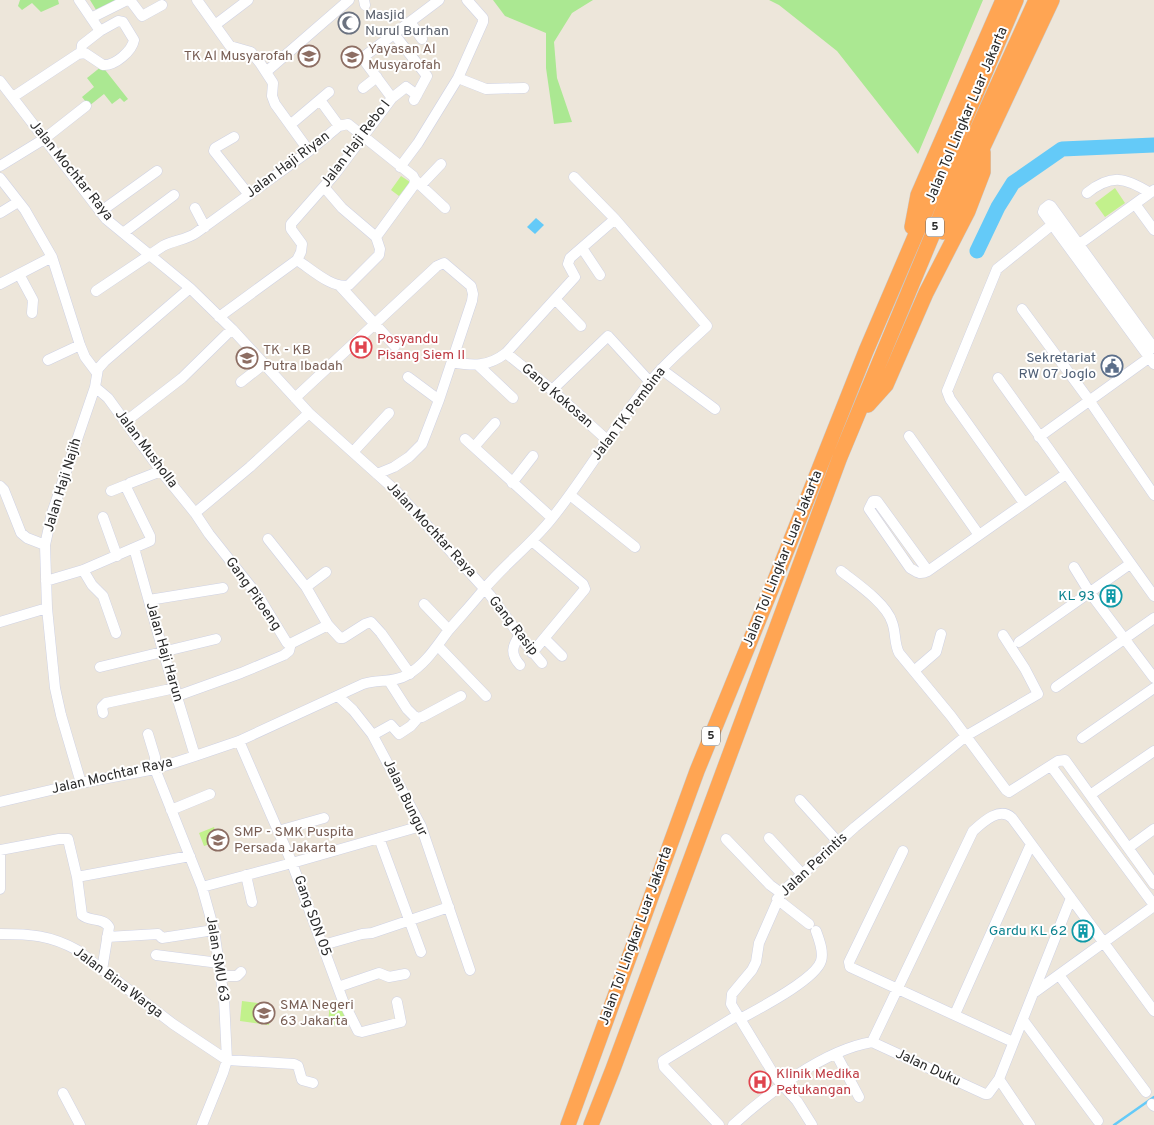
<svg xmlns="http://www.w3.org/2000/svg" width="1154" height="1125" font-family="Overpass,sans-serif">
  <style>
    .green { fill: #abe892 }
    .pitch { fill: #c2f18c }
    .water { fill: #64caf8 }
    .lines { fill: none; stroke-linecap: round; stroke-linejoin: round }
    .stream { stroke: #64caf8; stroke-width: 2.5 }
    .river { stroke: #64caf8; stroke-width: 15 }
    .minor-casing { stroke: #cfd2e4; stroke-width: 11 }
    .highway-casing { stroke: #c8c8c8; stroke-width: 16 }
    .minor { stroke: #fff; stroke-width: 10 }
    .highway { stroke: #ffa553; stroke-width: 15 }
    .labels { text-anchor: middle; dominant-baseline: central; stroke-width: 4; stroke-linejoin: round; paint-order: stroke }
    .shield { fill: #fff; stroke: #6a6a6a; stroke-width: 1 }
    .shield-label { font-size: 12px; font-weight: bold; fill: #2a2a2a }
    .worship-label { font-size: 14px; fill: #5b616d; stroke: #fff; text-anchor: start }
    .education-label { font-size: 14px; fill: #785e54; stroke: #fff; text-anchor: start }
    .street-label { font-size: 14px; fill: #2a2a2a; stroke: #fff }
    .health-label { font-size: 14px; fill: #be3a42; stroke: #fff; text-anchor: start }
    .service-label { font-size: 14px; fill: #4e5e75; stroke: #fff; text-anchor: end }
    .culture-label { font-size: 14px; fill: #0d838f; stroke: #fff; text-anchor: end }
  </style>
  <rect width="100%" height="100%" fill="#ede6da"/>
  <!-- green -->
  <path class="green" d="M 20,0 L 58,0 L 59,4 L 41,12 L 32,3 L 22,10 L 18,6 Z
    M 90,0 L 126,0 L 98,13 Z
    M 493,0 L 593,0 L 572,13 L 554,42 L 557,78 L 572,122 L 554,124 L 546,68 L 546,33 L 505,16 Z
    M 769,0 L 983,0 L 918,154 L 837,51 L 779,5 Z
    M 102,66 L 128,99 L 124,102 L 120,98 L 112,104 L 104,94 L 89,106 L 82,97 L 94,87 L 87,78 Z"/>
  <!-- pitch -->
  <path class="pitch" d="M 401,176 L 410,182 L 399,196 L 391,190 Z
    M 1115,188 L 1125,203 L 1105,217 L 1095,203 Z
    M 214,827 L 219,841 L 204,846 L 199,833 Z
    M 242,1001 L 272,1005 L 269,1025 L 240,1021 Z
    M 330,1002 L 350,1004 L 348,1026 L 328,1024 Z"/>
  <!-- water -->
  <path class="water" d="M 536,218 L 544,225 L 535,234 L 527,227 Z"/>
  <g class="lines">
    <!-- stream -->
    <path class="stream" d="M 1114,1125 L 1154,1097"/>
    <!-- river -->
    <path class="river" d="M 977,251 L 998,207 L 1013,183 L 1062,149 L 1154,145"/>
    <!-- minor casing -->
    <g class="minor-casing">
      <path id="minor" d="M 79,0 L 100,31
        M 130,0 L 142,16 L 162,5
        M 197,0 L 230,46 L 251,52 L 260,63 L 273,83 L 272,96 L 275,104 L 309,151
        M 364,0 L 365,5
        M 91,18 L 127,0
        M 410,22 L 422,39
        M 215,25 L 248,0
        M 394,34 L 427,76 L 414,100
        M 266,72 L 349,0
        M 458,78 L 486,89 L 524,88
        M 0,81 L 106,219 L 190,288 L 232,329 L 309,413 L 396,491 L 490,595 L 526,644 L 542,663
        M 363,88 L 377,77
        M 13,97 L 78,54 L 85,53 L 103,65 C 115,66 132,51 134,40 L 123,22 L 118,21 L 100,31 L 82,45 L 81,53
        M 392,98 L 366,63 L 365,60 L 366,55 L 439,0
        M 320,100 L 339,126
        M 290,125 L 329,92
        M 234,137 L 215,148 L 214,151 L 249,195
        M 0,166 L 44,139 L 86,106
        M 400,167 L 418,143 L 458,78 L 483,22 L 483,18 L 467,0
        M 0,178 L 25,210 L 52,257 L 80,345 L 85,357 L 97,373
        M 415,180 L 445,208
        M 421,185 L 441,164
        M 324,187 L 342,208 L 376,237
        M 1087,193 C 1111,174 1125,177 1150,193
        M 1135,204 L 1154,230
        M 195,208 L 205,227
        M 100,212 L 157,171
        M 0,213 L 18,202
        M 123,233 L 174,195
        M 582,248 L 600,275
        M 1074,248 L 1154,190
        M 19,274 L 33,300 L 32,313
        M 0,284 L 52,257
        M 340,286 L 395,346
        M 96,291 L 163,246 C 174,240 186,240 196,233 L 309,151 L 339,126 L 348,124 L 413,176 L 415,180 L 414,185 L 376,237 L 380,249 L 379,255 L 349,285 C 333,290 310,268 297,260
        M 555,299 L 581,326
        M 1022,309 L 1089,400 L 1154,495
        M 219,317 L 297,260 L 301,252 L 302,244 L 291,229 L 291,224 L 335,174 L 392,98 L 406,87 L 417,95
        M 1154,348 L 1051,206 L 1049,205 L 1044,209 L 1043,212 L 1154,364
        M 506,353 L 552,390 L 607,440
        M 48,360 L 80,345
        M 452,362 C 473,366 488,367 506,353 L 575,277 L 568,264 L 570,258 L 615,219
        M 479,366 L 513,398
        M 661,369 L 715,409
        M 408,377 L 439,400
        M 998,378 L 1154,596
        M 241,382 L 264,364
        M 95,387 L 108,398 L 161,471 L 195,513 L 209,534 L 259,597 L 287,643 L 290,644 L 328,625 L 340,638 L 343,638 L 365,624 L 371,622 L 381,633 L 410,674
        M 552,390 L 608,336 L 650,382
        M 295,398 L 437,266 L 444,263 L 471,286 L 473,294 L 472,301 L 439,400 L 422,444 L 409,457 L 394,467 L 377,474
        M 125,422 L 182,378 L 232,329
        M 909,436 L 979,535
        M 1039,437 L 1150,357
        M 465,439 L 552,518
        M 474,447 L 495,423
        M 353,452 L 389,413
        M 512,483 L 533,456
        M 0,486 L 4,490 L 21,533 L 27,538 L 45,545
        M 111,491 L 126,485
        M 570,495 L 635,547
        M 1024,503 L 950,399 L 947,391 L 997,269 L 1053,224
        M 195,513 L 250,467 L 309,413
        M 103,517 L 117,556
        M 268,539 L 306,587 L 328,625
        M 532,541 L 583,584 L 585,589 L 532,653
        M 134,548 L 163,651 L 195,756
        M 1074,567 L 1090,593 L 1154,678
        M 83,570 L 92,585 L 103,596 L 116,633
        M 841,571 C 856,583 886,603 892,622 C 896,632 894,643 899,653 L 951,716 L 1006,790 L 1009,792 L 1058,761 L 1065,760 L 1154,884
        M 928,571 L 877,501 L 873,501 L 869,509 L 910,568 C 918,573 920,575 928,571 L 1066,474
        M 46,581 L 83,570 L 150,541 L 150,536 L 126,487 L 130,483 L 161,471
        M 306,587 L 326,572
        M 149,600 L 223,588
        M 424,604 L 449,630
        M 0,622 L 47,608
        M 545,639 L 562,656
        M 1019,642 L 1130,564
        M 438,646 L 486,696
        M 520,665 C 510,654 512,646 520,635
        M 100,667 L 216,639
        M 914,671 L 936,652 L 941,634
        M 389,681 L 407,709 L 416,718 L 422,717 L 461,696
        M 1056,687 L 1154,618
        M 177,696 L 241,673 L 284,655 L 289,651 L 291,643
        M 338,696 L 353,710 L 372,734 L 421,826 L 470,970
        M 103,713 L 102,707 L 106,703 L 175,688
        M 148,734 L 155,757 L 155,769 L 202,887 L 214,930 L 224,999 L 227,1060 L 223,1073 L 202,1125
        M 373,735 L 391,725 L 399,734 L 411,726 L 418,718
        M 1082,738 L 1154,688
        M 239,741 L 292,863 L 343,1001 L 358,1031 L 362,1032 L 401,1022 L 397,1002
        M 1051,766 L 1154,905
        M 81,783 L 61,715 L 55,688 L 47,608 L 45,545 L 52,513 L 95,387 L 98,369 L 105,361 L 190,288
        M 1090,795 L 1154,751
        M 800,800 L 838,842
        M 0,802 L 81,783 L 155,769 L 195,756 L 239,741 L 363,684 C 378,679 394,683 407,675 C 425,665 436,647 448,631 C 460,617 473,603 485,588 C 506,563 533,543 553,517 C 588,473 615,425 650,382 C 667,361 688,344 707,326 L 615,219 L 574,177
        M 171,810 L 210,794
        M 278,831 L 324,818
        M 379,838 L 421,952
        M 769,838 L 802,874
        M 726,839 L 770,885 L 781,893
        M 1128,848 L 1154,829
        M 0,850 L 59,839 L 68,839 L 77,877 L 82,915 C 90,922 103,917 109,927 L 102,970
        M 903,851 L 849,962 L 850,967 L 1013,1042
        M 0,855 L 0,889
        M 246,875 L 252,902
        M 77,877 L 190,856
        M 202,887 L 292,863 L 421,826
        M 777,899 L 809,924
        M 0,934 C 30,934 50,935 77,950 L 173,1024 L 227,1060 L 294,1064 L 298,1066 L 302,1080 L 313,1083
        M 107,937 L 158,934 L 162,938 L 214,930
        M 323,945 L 362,934 L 372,933 L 449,907
        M 156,955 L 219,963
        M 1059,975 L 1146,1092
        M 221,976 L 237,976 L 241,972
        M 338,987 L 379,973 L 389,977 L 405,974
        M 1035,992 L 1154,906
        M 955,1014 L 1031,844
        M 740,1019 C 758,1009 815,980 821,961 C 824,952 819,939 816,931
        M 1023,1020 L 1098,1121
        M 872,1042 L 973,831 C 983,822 1000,806 1012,818 L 1154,1011
        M 872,1042 L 985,1094 L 988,1094 L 999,1079 L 1071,898
        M 836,1054 L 859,1097
        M 999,1079 L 1030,1125
        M 63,1093 L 80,1125
        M 1152,1104 L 1154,1106
        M 719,1125 L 664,1067 L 663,1061 L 738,1015
        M 733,1125 C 768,1093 824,1050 872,1042
        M 812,1125 L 797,1101 L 776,1078 L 731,1004 L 732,994 L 752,970 L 756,962 L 759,943 L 781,893 L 855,827 L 966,736 L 1038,694 L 1025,669 L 1003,635"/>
    </g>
    <!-- highway casing -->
    <g class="highway-casing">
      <path id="highway" d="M 912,227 L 918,195 L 1003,0
        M 943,232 L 1052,0
        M 868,405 L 886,385 L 926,293 L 968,211 L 983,172 L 983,152
        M 568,1125 L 697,771 L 773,585 L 866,351 L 1016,0
        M 591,1125 L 613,1069 L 840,457 L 964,159 L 1036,0"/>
    </g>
    <!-- minor -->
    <use href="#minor" class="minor"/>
    <!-- highway -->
    <use href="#highway" class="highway"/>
  </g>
  <!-- icons -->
  <defs>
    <g id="mosque-ring" transform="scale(1.125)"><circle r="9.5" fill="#fff" stroke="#6b7280" stroke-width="1.5"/><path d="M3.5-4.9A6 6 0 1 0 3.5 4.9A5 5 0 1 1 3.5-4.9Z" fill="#6b7280"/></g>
    <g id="school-ring" transform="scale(1.125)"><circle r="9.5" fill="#fff" stroke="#8d6e63" stroke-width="1.5"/><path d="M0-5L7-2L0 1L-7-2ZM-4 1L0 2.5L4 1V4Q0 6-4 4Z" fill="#8d6e63"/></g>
    <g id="hospital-ring" transform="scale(1.125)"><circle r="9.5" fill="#fff" stroke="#e0444e" stroke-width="1.5"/><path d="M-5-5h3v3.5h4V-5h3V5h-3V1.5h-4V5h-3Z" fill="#e0444e"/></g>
    <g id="civic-ring" transform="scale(1.125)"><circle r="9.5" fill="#fff" stroke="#5c6f8a" stroke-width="1.5"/><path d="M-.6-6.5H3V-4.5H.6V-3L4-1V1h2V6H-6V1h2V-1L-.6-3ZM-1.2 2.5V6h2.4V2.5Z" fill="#5c6f8a"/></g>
    <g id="building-ring" transform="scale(1.125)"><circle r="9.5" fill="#fff" stroke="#0f9aa8" stroke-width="1.5"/><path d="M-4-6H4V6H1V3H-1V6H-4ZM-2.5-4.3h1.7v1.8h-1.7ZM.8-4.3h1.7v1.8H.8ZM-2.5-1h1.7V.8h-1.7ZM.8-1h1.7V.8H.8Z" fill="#0f9aa8"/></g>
  </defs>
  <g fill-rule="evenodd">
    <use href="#mosque-ring" x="349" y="23"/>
    <use href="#school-ring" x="309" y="56"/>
    <use href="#school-ring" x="352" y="57"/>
    <use href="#hospital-ring" x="361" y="347"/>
    <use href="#school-ring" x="247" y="358"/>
    <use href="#civic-ring" x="1112" y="366"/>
    <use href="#building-ring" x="1111" y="596"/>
    <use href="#school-ring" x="218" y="840"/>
    <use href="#building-ring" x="1083" y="931"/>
    <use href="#school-ring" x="264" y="1013"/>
    <use href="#hospital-ring" x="760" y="1082"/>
  </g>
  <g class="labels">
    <!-- shield labels -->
    <g class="shield">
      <rect x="926" y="217.5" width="18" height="19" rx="4"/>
      <rect x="702" y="726.5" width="18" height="19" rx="4"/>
    </g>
    <g class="shield-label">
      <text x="935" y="227">5</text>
      <text x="711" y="736">5</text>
    </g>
    <!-- worship labels -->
    <g class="worship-label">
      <text x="365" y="15">Masjid<tspan x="365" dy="16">Nurul Burhan</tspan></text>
    </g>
    <!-- education labels -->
    <g class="education-label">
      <text x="368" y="49">Yayasan Al<tspan x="368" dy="16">Musyarofah</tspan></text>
      <text x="293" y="56" text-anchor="end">TK Al Musyarofah</text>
      <text x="263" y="350">TK - KB<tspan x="263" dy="16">Putra Ibadah</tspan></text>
      <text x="234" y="832">SMP - SMK Puspita<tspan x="234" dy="16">Persada Jakarta</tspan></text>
      <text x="280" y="1005">SMA Negeri<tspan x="280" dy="16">63 Jakarta</tspan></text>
    </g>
    <!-- street labels -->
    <g class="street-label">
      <text transform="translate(967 115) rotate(-67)">Jalan Tol Lingkar Luar Jakarta</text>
      <text transform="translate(356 144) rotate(-53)">Jalan Haji Rebo I</text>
      <text transform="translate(288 165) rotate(-37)">Jalan Haji Riyan</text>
      <text transform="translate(71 171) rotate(51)">Jalan Mochtar Raya</text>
      <text transform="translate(557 396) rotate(41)">Gang Kokosan</text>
      <text transform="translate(629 414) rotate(-53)">Jalan TK Pembina</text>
      <text transform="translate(146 449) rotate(53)">Jalan Musholla</text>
      <text transform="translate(63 485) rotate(-73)">Jalan Haji Najih</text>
      <text transform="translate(431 530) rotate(47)">Jalan Mochtar Raya</text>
      <text transform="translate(783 559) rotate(-68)">Jalan Tol Lingkar Luar Jakarta</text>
      <text transform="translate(253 594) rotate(55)">Gang Pitoeng</text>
      <text transform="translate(513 626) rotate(52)">Gang Rasip</text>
      <text transform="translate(164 652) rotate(74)">Jalan Haji Harun</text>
      <text transform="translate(112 776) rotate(-13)">Jalan Mochtar Raya</text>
      <text transform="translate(405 798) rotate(64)">Jalan Bungur</text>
      <text transform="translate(814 865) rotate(-43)">Jalan Perintis</text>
      <text transform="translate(312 916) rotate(70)">Gang SDN 05</text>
      <text transform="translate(636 936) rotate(-70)">Jalan Tol Lingkar Luar Jakarta</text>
      <text transform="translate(217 959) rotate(81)">Jalan SMU 63</text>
      <text transform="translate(118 983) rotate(37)">Jalan Bina Warga</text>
      <text transform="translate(928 1068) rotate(25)">Jalan Duku</text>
    </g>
    <!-- health labels -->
    <g class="health-label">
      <text x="377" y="339">Posyandu<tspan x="377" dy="16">Pisang Siem II</tspan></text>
      <text x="776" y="1074">Klinik Medika<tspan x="776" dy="16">Petukangan</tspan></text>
    </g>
    <!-- service labels -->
    <g class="service-label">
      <text x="1096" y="358">Sekretariat<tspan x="1096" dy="16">RW 07 Joglo</tspan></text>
    </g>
    <!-- culture labels -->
    <g class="culture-label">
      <text x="1095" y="596">KL 93</text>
      <text x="1067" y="931">Gardu KL 62</text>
    </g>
  </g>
</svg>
